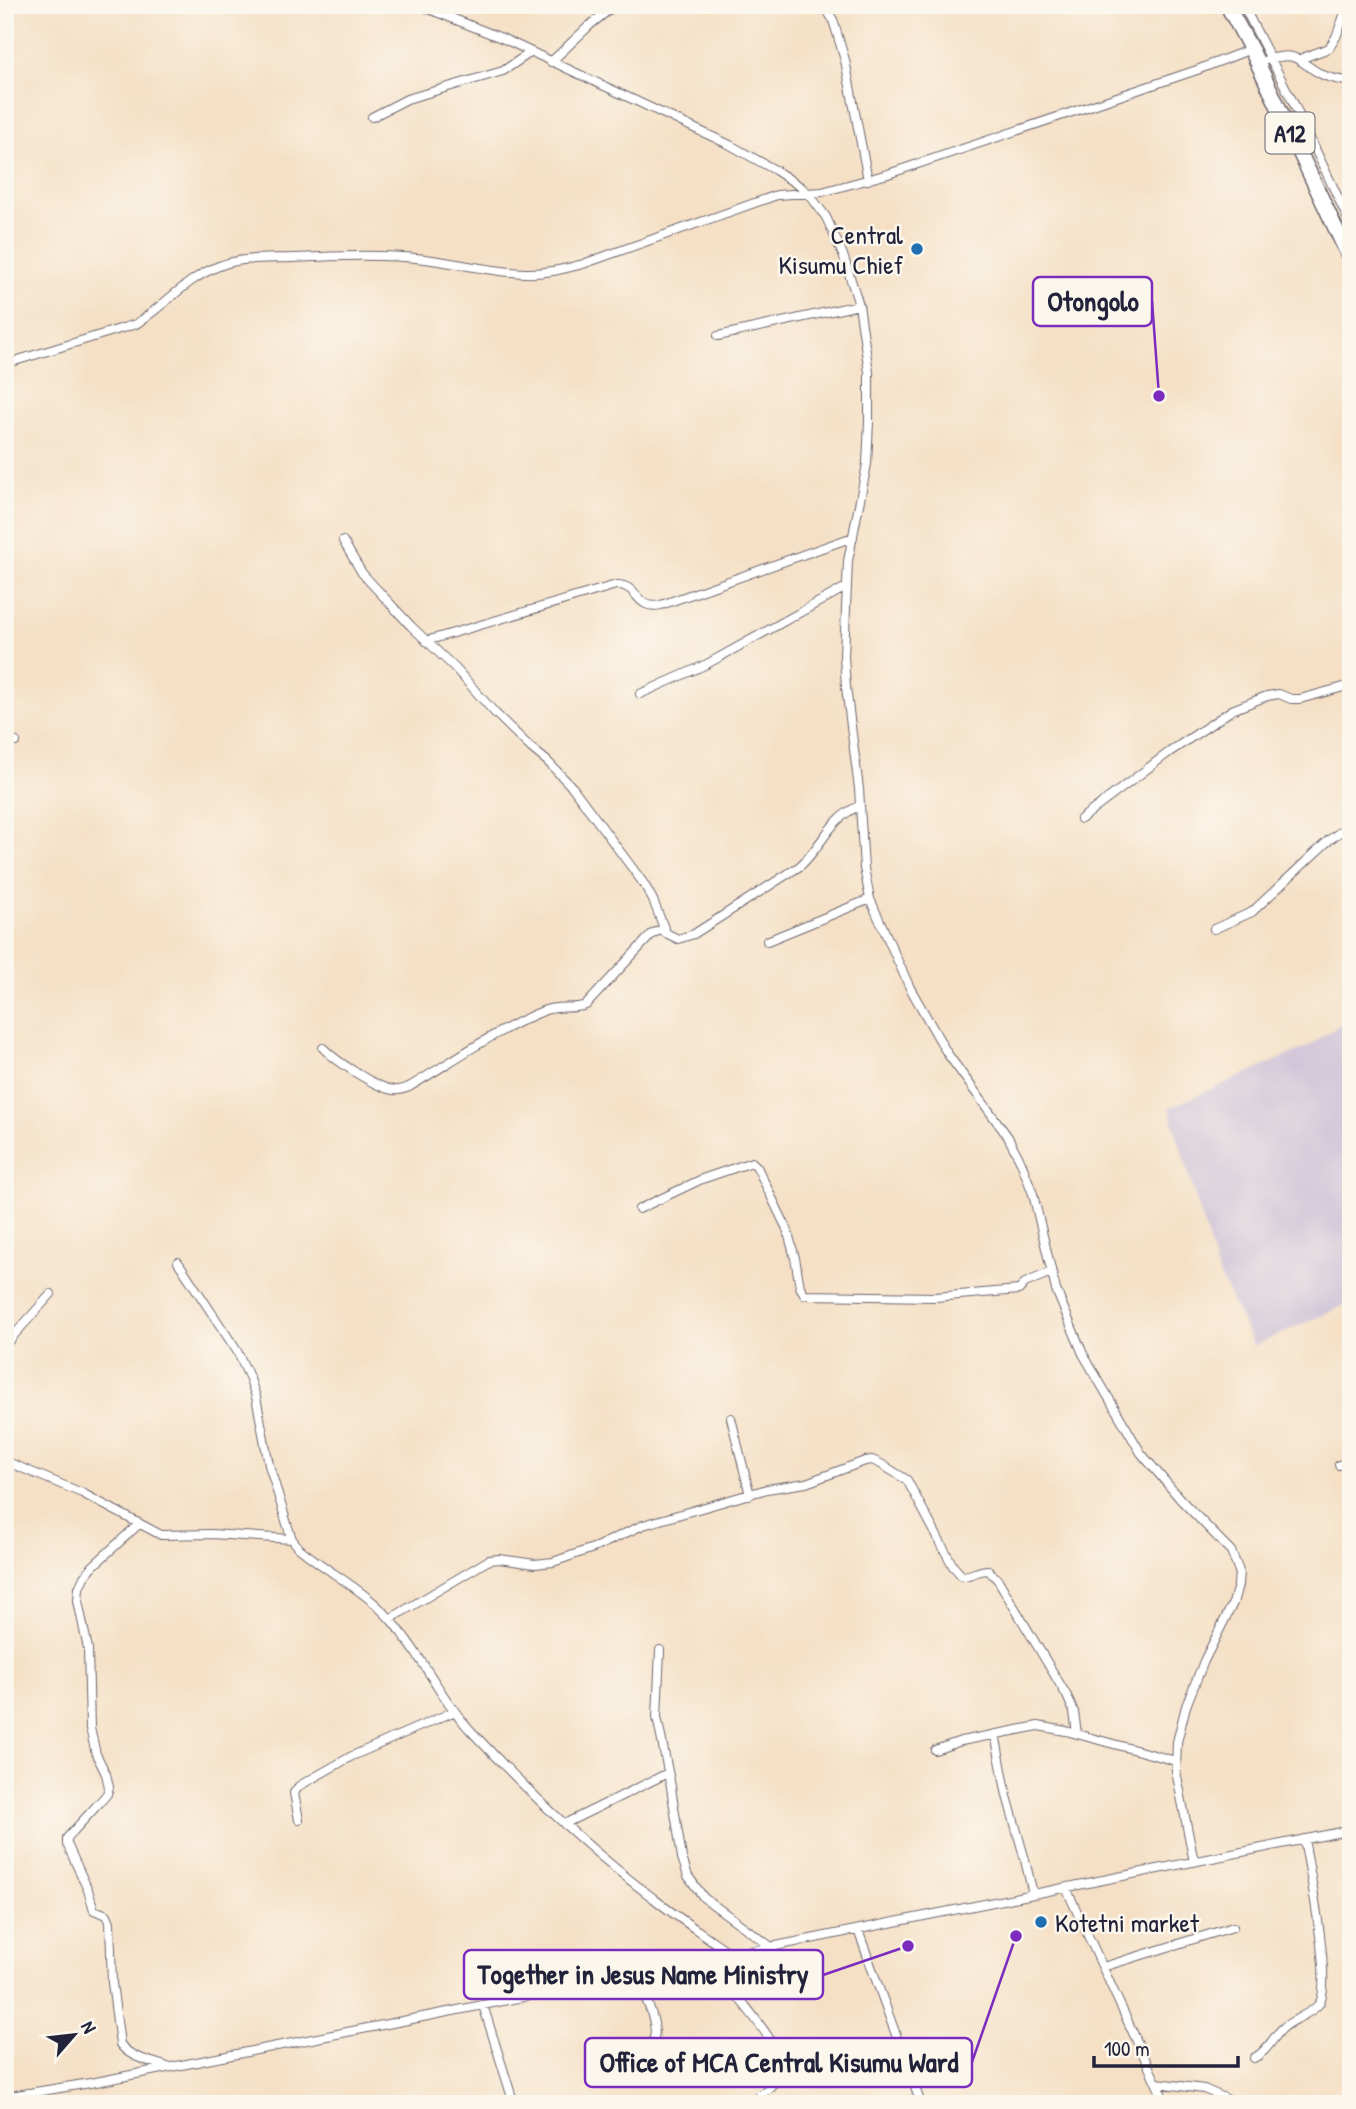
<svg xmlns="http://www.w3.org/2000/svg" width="1356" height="2109" font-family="'Patrick Hand',sans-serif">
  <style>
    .industrial { fill: #cbbfd5 }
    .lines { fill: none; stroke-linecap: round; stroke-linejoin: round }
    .street-casing { stroke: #6c646c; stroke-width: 10 }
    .highway-casing { stroke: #6c646c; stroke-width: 17 }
    .street { stroke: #fff; stroke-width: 8 }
    .highway { stroke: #fff; stroke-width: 14 }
    .poi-dot { fill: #1f6fb2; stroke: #fbf7ec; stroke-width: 2.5 }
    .labels { text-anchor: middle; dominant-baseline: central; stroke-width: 5; stroke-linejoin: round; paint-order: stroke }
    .shield { fill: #fbf7ec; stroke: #636270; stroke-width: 2 }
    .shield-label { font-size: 24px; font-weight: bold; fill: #22223b }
    .poi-label { font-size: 26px; fill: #22223b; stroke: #fbf7ec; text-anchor: end }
    .leader { fill: none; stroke: #7b2cbf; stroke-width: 2.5 }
    .callout-dot { fill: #7b2cbf; stroke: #fbf7ec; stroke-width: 2.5 }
    .callout { fill: #fbf7ec; stroke: #7b2cbf; stroke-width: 2.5 }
    .callout-label { font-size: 28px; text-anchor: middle; font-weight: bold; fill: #22223b }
  </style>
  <rect width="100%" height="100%" fill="#fbf7ec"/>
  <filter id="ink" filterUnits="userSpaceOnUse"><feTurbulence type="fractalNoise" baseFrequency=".0143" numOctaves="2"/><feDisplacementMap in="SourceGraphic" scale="14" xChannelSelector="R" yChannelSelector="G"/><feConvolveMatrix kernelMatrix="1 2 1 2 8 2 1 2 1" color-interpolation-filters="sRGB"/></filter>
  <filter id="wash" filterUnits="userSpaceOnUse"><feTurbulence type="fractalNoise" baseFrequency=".00686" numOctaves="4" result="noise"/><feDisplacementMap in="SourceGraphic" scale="28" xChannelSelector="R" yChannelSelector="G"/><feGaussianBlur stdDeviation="1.57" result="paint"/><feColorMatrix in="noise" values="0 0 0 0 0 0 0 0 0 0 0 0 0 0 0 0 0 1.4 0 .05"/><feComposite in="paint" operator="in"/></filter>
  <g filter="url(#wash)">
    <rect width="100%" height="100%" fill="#f5e0c6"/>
    <!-- industrial -->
    <path class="industrial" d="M 1351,1017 L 1351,1302 L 1254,1346 L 1217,1270 L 1169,1108 L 1309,1046 Z"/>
  </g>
  <g filter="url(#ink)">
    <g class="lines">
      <!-- street casing -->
      <g class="street-casing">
        <path id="street" d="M 419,5 L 504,39 L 730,145 L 775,170 L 801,187 L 809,194 L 826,217 L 843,255 L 859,305 L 869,372 L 869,421 L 867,464 L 848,561 L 844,656 L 846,687 L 859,789 L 864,868 L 870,899 L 910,988 L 947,1053 L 1008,1137 L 1021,1162 L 1033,1194 L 1056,1290 L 1083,1354 L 1141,1453 L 1181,1500 L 1231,1551 L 1239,1571 L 1238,1585 L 1233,1603 L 1204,1661 L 1186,1706 L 1177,1742 L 1176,1771 L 1194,1862
          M 824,5 L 833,20 L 845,60 L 868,180
          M 1243,5 L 1292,100 L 1351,225
          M 1300,59 L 1329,48 L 1336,37 L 1348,5
          M 1266,60 C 1301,50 1296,62 1323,75 C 1331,79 1342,80 1351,82
          M 551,62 L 590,25 L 615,5
          M 372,117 L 407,99 L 503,71 L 531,52
          M 718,336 L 859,305
          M 5,364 L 136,324 C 164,306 187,278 219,266 C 242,257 267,259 292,258 C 336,256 381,254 425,259 C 458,263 491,272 525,273 C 545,274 564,269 583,264 L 777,195 L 822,192 L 888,174 L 1197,70 L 1251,49
          M 343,541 L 362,573 L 371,583 L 411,626 L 455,668 L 495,713 L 531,748 L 547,761 L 573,788 L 644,884 L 653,900 L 666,933
          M 426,641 L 616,585 C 639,584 635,611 661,605 L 853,537
          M 640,694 L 707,664 L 846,587
          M 5,741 L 16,742
          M 1081,819 L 1168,753 L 1232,710 L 1267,696 L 1279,694 L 1291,699 L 1300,699 L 1351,685
          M 1214,929 L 1252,912 L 1329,840 L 1351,824
          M 767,941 L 870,899
          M 323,1048 C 336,1061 375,1087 393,1090 C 399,1091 404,1089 409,1087 C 453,1061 496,1030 543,1011 C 557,1005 572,1010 586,1005 L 652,934 L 660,930 L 678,939 L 694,934 L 800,866 C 823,845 829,819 859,806
          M 639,1209 L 702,1179 L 752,1162 L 757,1167 L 787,1229 L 795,1258 L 800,1287 L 805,1295 L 935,1297 L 1019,1290 L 1025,1283 L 1051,1272
          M 178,1262 L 237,1351 L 250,1379 L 256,1397 L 269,1465 L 287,1524 L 292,1539 L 299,1548 C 329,1573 365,1590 391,1620 C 422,1655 440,1698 472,1732 C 528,1792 587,1848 653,1898 C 678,1918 705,1935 731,1954
          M 5,1345 L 51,1294
          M 731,1418 L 750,1495
          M 5,1461 L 82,1493 L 161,1535 L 211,1534 L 292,1539
          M 1339,1465 L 1351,1461
          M 139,1524 L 93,1566 L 84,1577 L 79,1588 L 78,1601 L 88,1649 L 90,1728 L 96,1754 L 106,1774 L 109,1787 L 107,1794 L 100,1802 L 67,1838 L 67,1844 L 88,1890 L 94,1910 L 107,1915 L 110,1922 L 112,1983 L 120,2044 C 130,2058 150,2061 165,2066
          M 390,1619 L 489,1560 L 499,1559 L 535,1564 L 553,1562 L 596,1547 L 643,1525 L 767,1489 L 806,1483 L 865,1461 L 872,1460 L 881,1464 L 907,1480 L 953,1566 L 962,1576 C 971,1576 978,1570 988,1570 L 998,1580 L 1067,1696 L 1074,1712 L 1077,1734
          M 660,1650 L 657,1717 L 670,1781 L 682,1858 L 688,1876 L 704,1898 L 770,1946
          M 995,1734 L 1007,1796 L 1025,1860 L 1033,1894
          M 935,1750 L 961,1741 L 1038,1726 L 1066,1731 L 1176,1761
          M 299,1820 L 294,1793 L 299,1786 L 352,1756 L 455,1711
          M 564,1824 L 668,1773
          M 1066,1888 L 1166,2104
          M 858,1930 L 921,2104
          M 706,1959 C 720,1976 787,2050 782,2069 C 778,2084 759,2095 748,2104
          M 1103,1967 L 1233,1927
          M 483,2005 L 514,2104
          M 1254,2058 C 1268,2051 1272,2038 1283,2028 C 1293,2019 1311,2014 1319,2004 C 1333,1985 1309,1867 1304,1839
          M 607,2070 C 621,2063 639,2056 650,2045 C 665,2030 641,1990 634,1973
          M 1157,2083 L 1204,2089 L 1231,2101 L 1263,2102 L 1272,2104
          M 5,2097 L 96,2082 L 483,2005 L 1351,1830"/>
      </g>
      <!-- highway casing -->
      <g class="highway-casing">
        <path id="highway" d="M 1227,5 L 1251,49 L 1351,261"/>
      </g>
      <!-- street -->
      <use href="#street" class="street"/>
      <!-- highway -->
      <use href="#highway" class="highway"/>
    </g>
  </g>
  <!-- markers -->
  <g class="poi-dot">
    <circle cx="917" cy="249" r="7"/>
    <circle cx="1041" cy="1922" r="7"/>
  </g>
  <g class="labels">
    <!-- shield labels -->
    <rect class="shield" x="1265.5" y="112.5" width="49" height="41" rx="5"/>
    <g class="shield-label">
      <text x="1290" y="133">A12</text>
    </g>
    <!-- poi labels -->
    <g class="poi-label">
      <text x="903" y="234">Central<tspan x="903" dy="30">Kisumu Chief</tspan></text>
      <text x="1055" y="1922" text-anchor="start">Kotetni market</text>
    </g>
  </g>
  <!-- callouts -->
  <path class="leader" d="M1159 396L1152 301M908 1946L823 1975M1016 1936L972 2062"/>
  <g class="callout-dot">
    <circle cx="1159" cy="396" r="7"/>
    <circle cx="908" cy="1946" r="7"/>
    <circle cx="1016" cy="1936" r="7"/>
  </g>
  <g class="callout">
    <rect x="1033" y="277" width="119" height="49" rx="7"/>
    <rect x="464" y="1950" width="359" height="49" rx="7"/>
    <rect x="585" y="2038" width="387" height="49" rx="7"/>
  </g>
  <g class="callout-label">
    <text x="1093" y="311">Otongolo</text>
    <text x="643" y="1984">Together in Jesus Name Ministry</text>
    <text x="779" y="2072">Office of MCA Central Kisumu Ward</text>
  </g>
  <!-- margin -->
  <rect width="1356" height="2109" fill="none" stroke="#fbf7ec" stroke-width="28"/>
  <!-- north arrow -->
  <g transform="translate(74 2035) rotate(62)" stroke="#fbf7ec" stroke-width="5" paint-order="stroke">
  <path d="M0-5L12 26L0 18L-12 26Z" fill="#22223b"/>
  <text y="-10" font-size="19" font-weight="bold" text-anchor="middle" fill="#22223b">N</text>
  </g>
  <!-- scale -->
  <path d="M1094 2056v10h144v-10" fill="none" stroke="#22223b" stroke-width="3.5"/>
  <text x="1104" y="2056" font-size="21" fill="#22223b" stroke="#fbf7ec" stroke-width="5" paint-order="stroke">100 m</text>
</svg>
